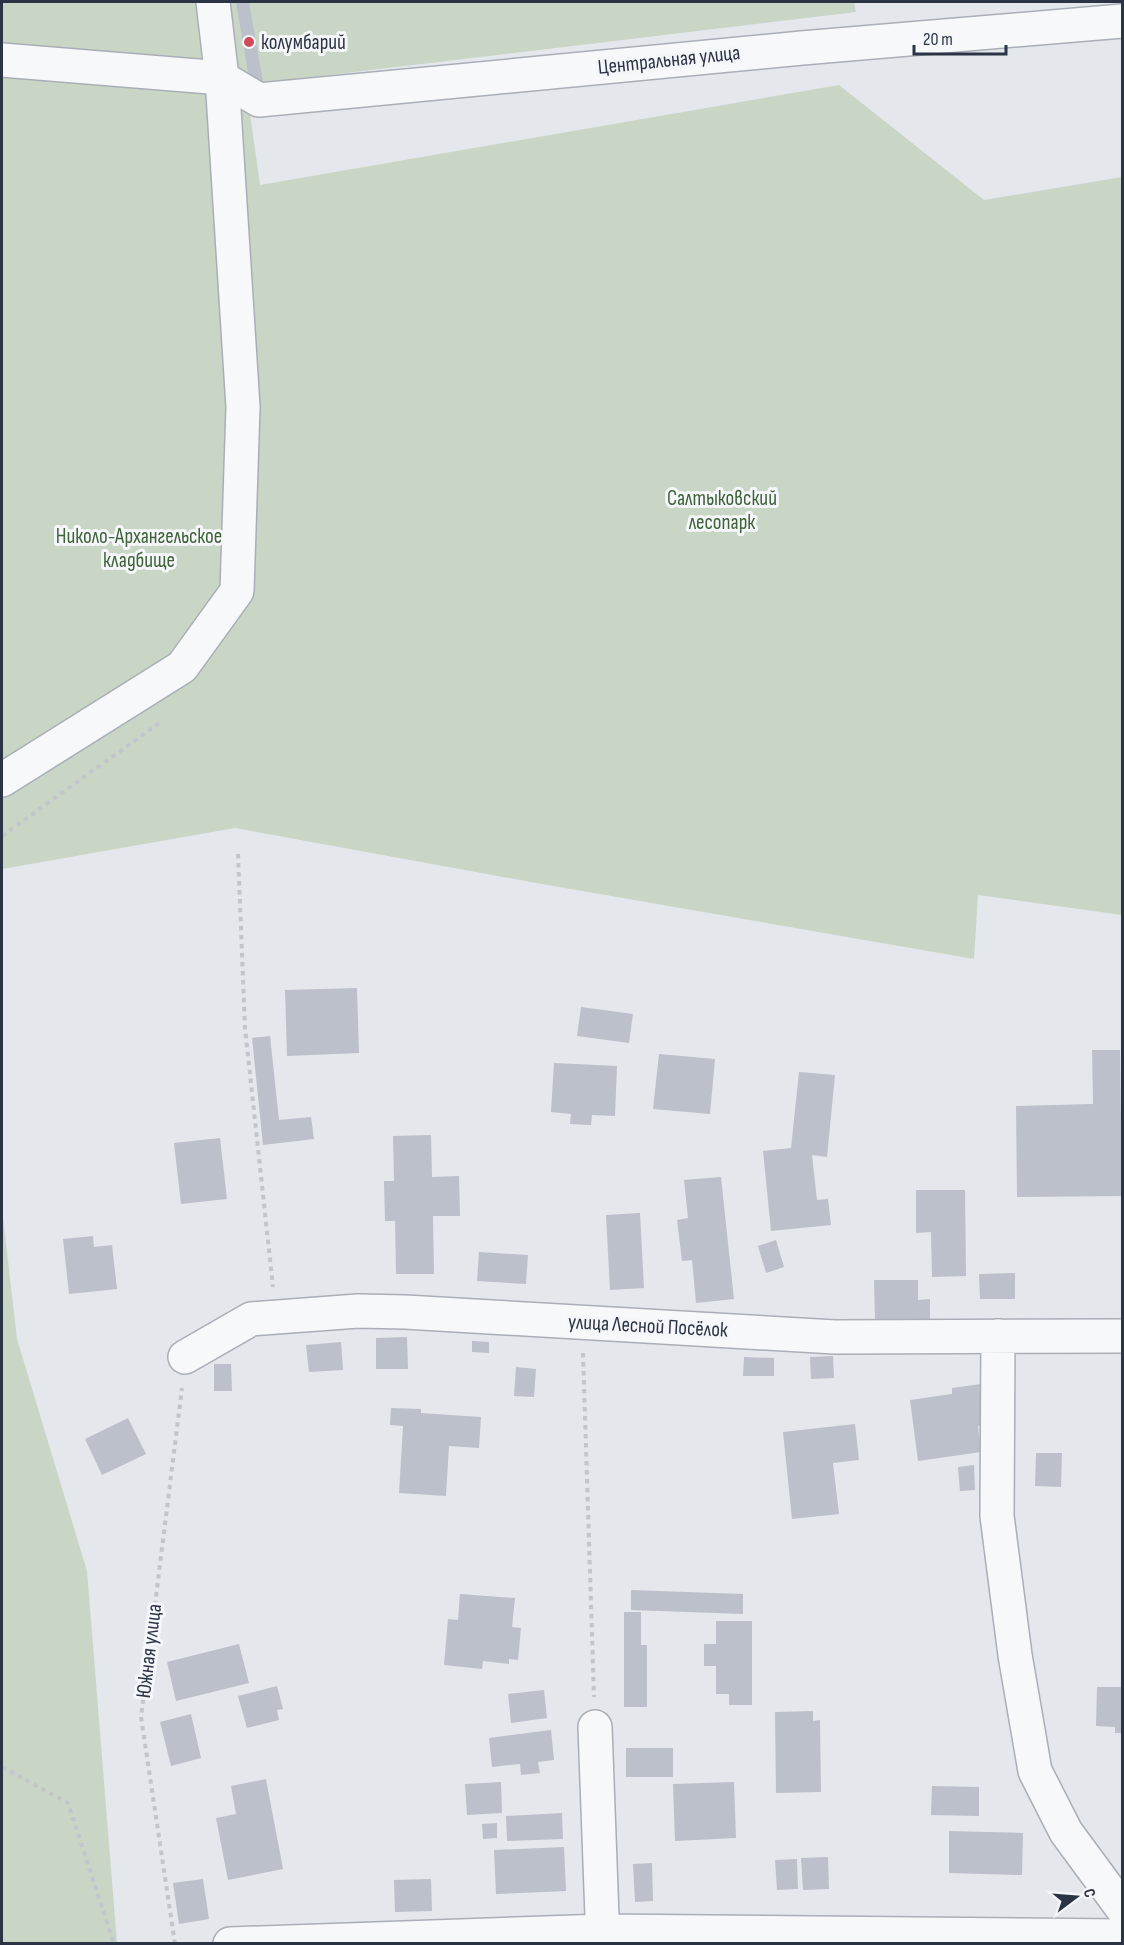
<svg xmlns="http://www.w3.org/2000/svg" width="1124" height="1945" font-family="'Sofia Sans Condensed',sans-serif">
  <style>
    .green { fill: #c9d6c5 }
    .building { fill: #bbc0ca }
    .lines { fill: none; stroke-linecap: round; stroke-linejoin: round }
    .minor-casing { stroke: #a9aeb7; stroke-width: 36 }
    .path { stroke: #c2c5cb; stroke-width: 4; stroke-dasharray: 4.5 4.5; stroke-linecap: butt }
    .minor { stroke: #f7f8fa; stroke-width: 33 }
    .poi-dot { fill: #d1495b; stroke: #f4f6f9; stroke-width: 2 }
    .labels { text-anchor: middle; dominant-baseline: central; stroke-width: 6; stroke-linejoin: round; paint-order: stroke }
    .poi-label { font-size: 21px; fill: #2b3445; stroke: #f4f6f9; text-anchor: start }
    .street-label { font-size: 21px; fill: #2b3445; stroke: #f4f6f9 }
    .park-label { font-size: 21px; fill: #3f6138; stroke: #f4f6f9 }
  </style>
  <rect width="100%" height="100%" fill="#e4e7ec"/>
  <!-- green -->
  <path class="green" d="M 2,2 L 854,2 L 856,12 L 246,85 L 260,185 L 839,85 L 984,200 L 1122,177 L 1122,915 L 978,895 L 974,959 L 542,884 L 235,828 L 2,869 Z
    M 2,1209 L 17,1339 L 87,1571 L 117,1943 L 2,1943 Z"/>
  <!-- building -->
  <path class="building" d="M 236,2 L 249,2 L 263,82 L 250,84 Z
    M 357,988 L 359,1053 L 287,1056 L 285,990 Z
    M 581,1007 L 633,1014 L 629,1043 L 577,1036 Z
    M 270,1036 L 279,1120 L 311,1117 L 314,1139 L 263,1145 L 252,1038 Z
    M 1092,1050 L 1120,1050 L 1122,1196 L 1017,1197 L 1016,1106 L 1093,1104 Z
    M 659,1054 L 715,1059 L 710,1114 L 653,1109 Z
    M 554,1063 L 617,1066 L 615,1116 L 592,1115 L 591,1125 L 570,1124 L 571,1114 L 551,1112 Z
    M 799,1072 L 835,1075 L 827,1157 L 812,1155 L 817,1200 L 828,1199 L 831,1225 L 771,1231 L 763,1151 L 791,1148 Z
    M 431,1135 L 432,1177 L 459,1176 L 460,1216 L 433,1216 L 434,1274 L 396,1274 L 395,1221 L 385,1221 L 384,1181 L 394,1181 L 393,1136 Z
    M 220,1138 L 227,1199 L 181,1204 L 174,1143 Z
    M 721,1177 L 734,1299 L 696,1303 L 692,1260 L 682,1261 L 677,1220 L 688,1218 L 684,1180 Z
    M 916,1190 L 965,1190 L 966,1276 L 932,1277 L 931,1232 L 916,1233 Z
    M 640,1213 L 644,1288 L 610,1290 L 606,1215 Z
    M 93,1236 L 94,1247 L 112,1245 L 117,1289 L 69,1294 L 63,1239 Z
    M 776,1240 L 784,1267 L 766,1273 L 758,1246 Z
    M 479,1252 L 528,1255 L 526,1284 L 477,1281 Z
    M 1015,1273 L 1015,1299 L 980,1299 L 979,1274 Z
    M 874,1280 L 918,1280 L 918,1300 L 930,1299 L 930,1319 L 875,1320 Z
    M 407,1337 L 408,1369 L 376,1369 L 376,1338 Z
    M 472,1341 L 489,1342 L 489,1353 L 472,1352 Z
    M 341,1342 L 343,1370 L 309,1372 L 306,1345 Z
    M 833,1356 L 834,1378 L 811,1379 L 810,1357 Z
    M 744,1357 L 774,1358 L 774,1376 L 743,1376 Z
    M 214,1364 L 231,1364 L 232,1391 L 214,1391 Z
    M 516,1367 L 536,1369 L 534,1397 L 514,1396 Z
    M 981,1384 L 987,1425 L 978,1426 L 981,1452 L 918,1461 L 910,1400 L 952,1394 L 952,1388 Z
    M 391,1408 L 421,1409 L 421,1413 L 481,1417 L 479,1448 L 449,1446 L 446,1496 L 399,1493 L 403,1426 L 390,1425 Z
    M 128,1418 L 146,1454 L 102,1475 L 85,1439 Z
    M 855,1424 L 859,1460 L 833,1463 L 839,1514 L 792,1519 L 783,1432 Z
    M 1036,1453 L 1062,1453 L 1061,1487 L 1035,1486 Z
    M 974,1465 L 975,1490 L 960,1491 L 958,1467 Z
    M 631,1590 L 743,1594 L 743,1614 L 631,1610 Z
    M 460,1594 L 515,1598 L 512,1627 L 521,1628 L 518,1660 L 509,1659 L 509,1664 L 483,1661 L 482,1669 L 444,1665 L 448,1619 L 458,1620 Z
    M 624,1612 L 641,1612 L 641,1645 L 647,1645 L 647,1707 L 624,1707 Z
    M 716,1621 L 752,1621 L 752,1705 L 729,1705 L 729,1694 L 716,1694 L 716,1666 L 704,1666 L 704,1644 L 716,1644 Z
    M 239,1644 L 249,1683 L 176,1701 L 167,1662 Z
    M 277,1686 L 283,1709 L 277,1710 L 279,1720 L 247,1728 L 238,1696 Z
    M 1097,1687 L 1122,1687 L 1122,1733 L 1115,1733 L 1115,1727 L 1096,1726 Z
    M 544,1690 L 547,1718 L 511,1723 L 508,1694 Z
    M 813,1711 L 813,1721 L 820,1720 L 821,1792 L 776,1793 L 775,1712 Z
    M 191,1714 L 201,1758 L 171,1766 L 160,1722 Z
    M 551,1730 L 554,1760 L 538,1762 L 540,1773 L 521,1775 L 520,1764 L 492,1767 L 489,1738 Z
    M 626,1748 L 673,1748 L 673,1777 L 626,1777 Z
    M 266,1779 L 283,1869 L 228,1880 L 216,1818 L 236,1814 L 231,1786 Z
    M 501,1782 L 502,1813 L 467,1815 L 465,1784 Z
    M 734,1782 L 736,1838 L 675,1841 L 673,1784 Z
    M 932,1786 L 979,1787 L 979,1816 L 931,1815 Z
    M 562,1813 L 563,1839 L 507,1841 L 506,1816 Z
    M 497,1823 L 497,1838 L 483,1839 L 482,1824 Z
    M 949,1831 L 1023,1833 L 1022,1875 L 949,1873 Z
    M 564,1847 L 566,1891 L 496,1894 L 494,1850 Z
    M 828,1857 L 829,1889 L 803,1890 L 801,1858 Z
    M 797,1859 L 798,1889 L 777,1890 L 775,1860 Z
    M 652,1863 L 653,1901 L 635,1902 L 633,1864 Z
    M 203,1879 L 209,1919 L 179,1924 L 173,1883 Z
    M 431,1879 L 432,1911 L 395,1912 L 394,1880 Z"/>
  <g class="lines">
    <!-- minor casing -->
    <g class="minor-casing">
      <path id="minor" d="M 2,60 L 222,78 L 213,2
        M 222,78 L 259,100 L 802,48 L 1122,21
        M 2,780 L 182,667 L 237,591 L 243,407 L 222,78
        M 998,1336 L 997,1516 L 1015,1655 L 1035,1771 L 1066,1832 L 1122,1908
        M 185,1357 L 251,1319 L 358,1311 L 405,1312 L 835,1337 L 1122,1336
        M 595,1727 L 603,1944
        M 230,1944 L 603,1931 L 1122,1936"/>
    </g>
    <!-- path -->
    <path class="path" d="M 2,836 L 162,721
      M 238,854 L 245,1028 L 273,1287
      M 583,1353 L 594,1697
      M 2,1767 L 68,1803 L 114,1944
      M 175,1944 L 141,1717 L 182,1388"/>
    <!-- minor -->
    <use href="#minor" class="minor"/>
  </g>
  <!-- markers -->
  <circle class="poi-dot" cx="249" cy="42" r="6"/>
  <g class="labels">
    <!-- poi labels -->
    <g class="poi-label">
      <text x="261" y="42">колумбарий</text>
    </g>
    <!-- street labels -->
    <g class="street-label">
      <text transform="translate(669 60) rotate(-6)">Центральная улица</text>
      <text transform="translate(648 1326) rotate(3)">улица Лесной Посёлок</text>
      <text transform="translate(149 1651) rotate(-83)">Южная улица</text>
    </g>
    <!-- park labels -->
    <g class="park-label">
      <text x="722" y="498">Салтыковский<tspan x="722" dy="24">лесопарк</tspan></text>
      <text x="139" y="536">Николо-Архангельское<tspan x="139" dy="24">кладбище</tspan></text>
    </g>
  </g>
  <!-- border -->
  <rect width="1124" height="1945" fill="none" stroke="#2b3445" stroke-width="6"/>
  <!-- north arrow -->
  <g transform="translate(1076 1897) rotate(74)" stroke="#f4f6f9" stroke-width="4.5" paint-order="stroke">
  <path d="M0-4.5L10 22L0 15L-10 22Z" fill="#2b3445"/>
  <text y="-9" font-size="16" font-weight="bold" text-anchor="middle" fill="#2b3445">С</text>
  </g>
  <!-- scale -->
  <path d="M914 45v9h92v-9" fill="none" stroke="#2b3445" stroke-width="3"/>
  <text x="923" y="45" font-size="18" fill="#2b3445" stroke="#f4f6f9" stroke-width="4.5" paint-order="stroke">20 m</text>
</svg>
